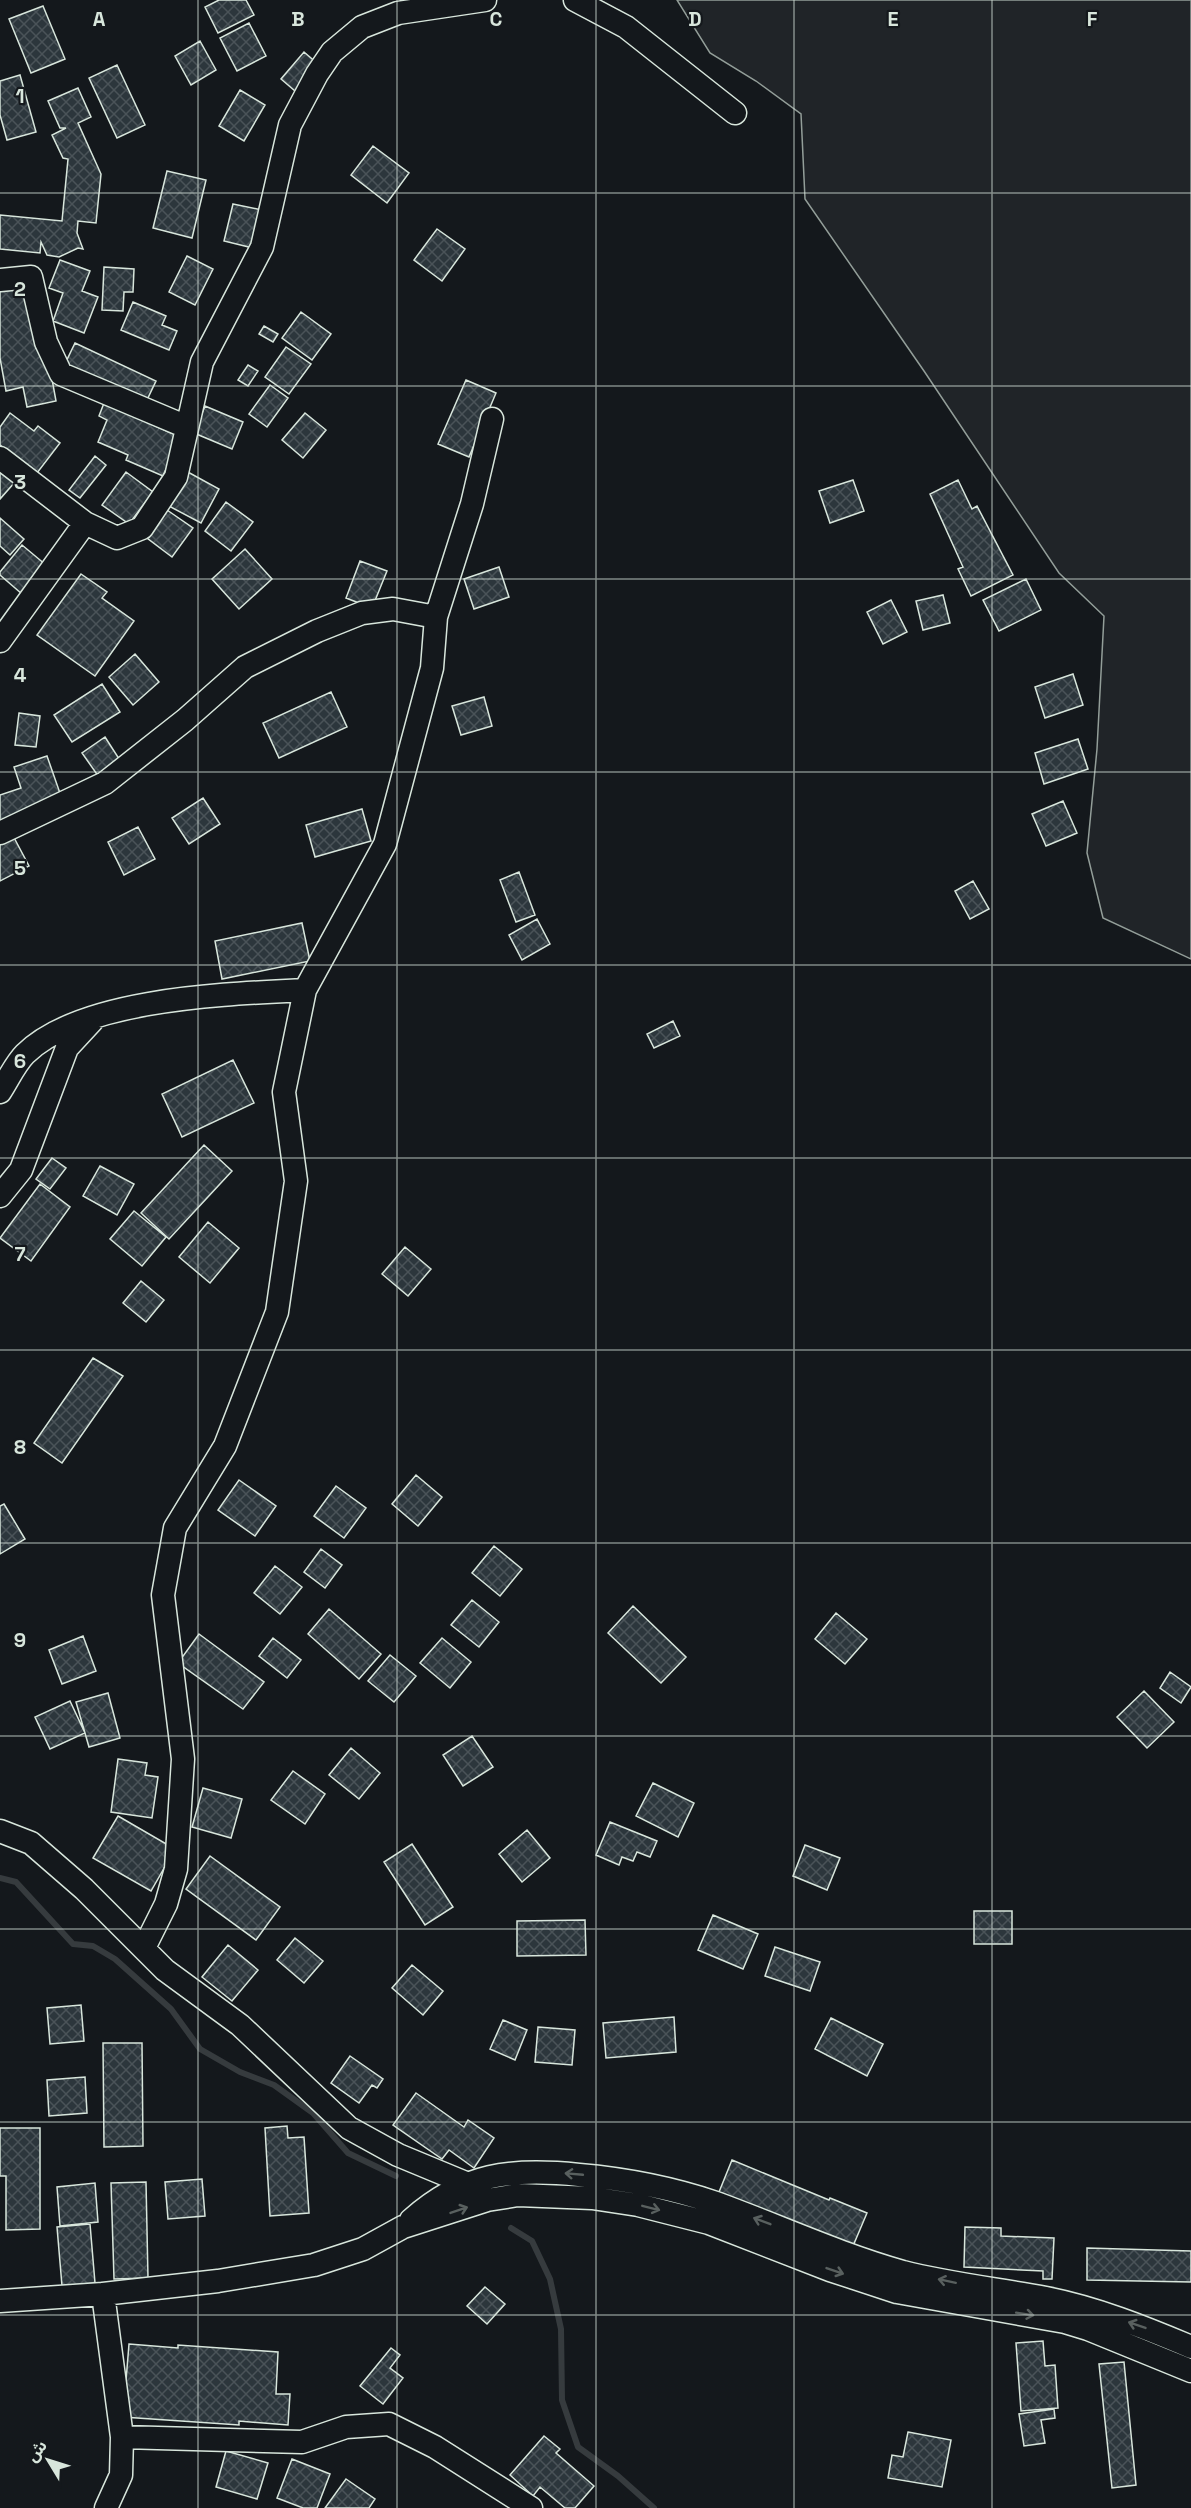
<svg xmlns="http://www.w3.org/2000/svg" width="1191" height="2508" font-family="'Space Grotesk','Noto Sans Arabic',sans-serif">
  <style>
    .green { fill: #202428; stroke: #939e99; stroke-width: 1.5 }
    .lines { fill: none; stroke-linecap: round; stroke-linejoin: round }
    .stream { stroke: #363b3e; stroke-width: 6 }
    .building { fill: url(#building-cross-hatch); stroke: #d8e6dc; stroke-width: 1.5 }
    .minor-casing { stroke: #d8e6dc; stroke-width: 25 }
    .minor { stroke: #14181c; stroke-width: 22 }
    .oneway { stroke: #59605f }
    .grid { fill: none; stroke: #d8e6dc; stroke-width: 1.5; stroke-opacity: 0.55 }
    .grid-label { font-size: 20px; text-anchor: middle; font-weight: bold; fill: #d8e6dc; stroke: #14181c; stroke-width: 4.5; stroke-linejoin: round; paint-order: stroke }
  </style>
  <defs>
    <pattern id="building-cross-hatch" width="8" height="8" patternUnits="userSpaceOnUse" patternTransform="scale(1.5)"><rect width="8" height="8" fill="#2c363c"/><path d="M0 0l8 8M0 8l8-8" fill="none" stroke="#4a5358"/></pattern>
  </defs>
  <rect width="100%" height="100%" fill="#14181c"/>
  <!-- green -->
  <path class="green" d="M 677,0 L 1191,0 L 1191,959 L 1103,918 L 1087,853 L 1097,749 L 1104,616 L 1059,573 L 924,371 L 805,199 L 801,114 L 756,81 L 710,53 Z"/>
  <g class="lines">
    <!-- stream -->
    <path class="stream" d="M 0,1878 L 16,1882 L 73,1944 L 93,1946 L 115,1959 L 171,2009 L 200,2049 L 240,2072 L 274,2085 L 313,2113 L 348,2153 L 396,2176
      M 511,2228 L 532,2241 L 550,2279 L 561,2329 L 562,2400 L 578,2447 L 618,2476 L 654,2508"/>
  </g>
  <!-- building -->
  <path class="building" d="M 219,0 L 246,0 L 254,15 L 218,33 L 205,7 Z
    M 43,6 L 65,59 L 31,73 L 9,19 Z
    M 249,23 L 266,56 L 237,71 L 220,38 Z
    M 200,41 L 216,70 L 191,85 L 175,56 Z
    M 304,52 L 318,64 L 295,91 L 281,79 Z
    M 117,65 L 145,125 L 117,138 L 89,78 Z
    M 20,75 L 36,132 L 7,140 L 0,115 L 0,81 Z
    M 78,88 L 91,117 L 78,123 L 101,174 L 96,223 L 78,221 L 77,233 L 83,249 L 78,248 L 59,257 L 47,255 L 41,242 L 40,253 L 0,249 L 0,215 L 62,221 L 68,159 L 63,158 L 52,135 L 66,128 L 60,128 L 48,101 Z
    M 240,90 L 265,105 L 244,141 L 219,126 Z
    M 373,146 L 409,173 L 387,203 L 351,175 Z
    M 167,171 L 206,180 L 192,238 L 153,228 Z
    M 233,204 L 262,210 L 253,248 L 224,241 Z
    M 437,229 L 465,249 L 442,281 L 414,260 Z
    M 187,256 L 213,269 L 195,305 L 169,292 Z
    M 60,260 L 90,271 L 82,291 L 98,297 L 84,333 L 53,321 L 63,293 L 49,288 Z
    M 104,267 L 134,269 L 133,292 L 124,292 L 123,311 L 102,310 Z
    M 24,284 L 36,348 L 46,346 L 56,401 L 27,407 L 23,387 L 6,391 L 0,358 L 0,289 Z
    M 133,302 L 166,316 L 162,325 L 177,331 L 169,350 L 121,330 Z
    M 301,312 L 331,334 L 312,360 L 282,338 Z
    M 264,326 L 278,334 L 273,342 L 259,334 Z
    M 75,343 L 156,381 L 145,404 L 64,366 Z
    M 286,347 L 311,364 L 289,394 L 265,377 Z
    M 248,365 L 258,371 L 248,386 L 238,380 Z
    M 466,380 L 496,393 L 469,457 L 438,444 Z
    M 270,385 L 288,398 L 267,427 L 249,414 Z
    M 104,403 L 180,437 L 163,476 L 126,460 L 128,455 L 98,442 L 107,420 L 99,416 Z
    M 205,406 L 243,422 L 232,449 L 194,433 Z
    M 10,413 L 34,431 L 38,426 L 60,443 L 37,473 L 0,445 L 0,427 Z
    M 305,413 L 326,430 L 303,458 L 282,440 Z
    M 95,456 L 106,465 L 80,498 L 69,490 Z
    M 0,468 L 15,482 L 0,499 Z
    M 186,471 L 219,489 L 201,523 L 167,505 Z
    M 126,472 L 153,492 L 129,524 L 102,505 Z
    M 853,480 L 864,511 L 830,523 L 819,491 Z
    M 958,480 L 972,509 L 977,506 L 1013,575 L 971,596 L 958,569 L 963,567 L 930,494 Z
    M 226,502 L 253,522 L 231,551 L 205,531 Z
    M 167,510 L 193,528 L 172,557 L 147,538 Z
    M 0,518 L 24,539 L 10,555 L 0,546 Z
    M 22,545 L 46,565 L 22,594 L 0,575 L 0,572 Z
    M 245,549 L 272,579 L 239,609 L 212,579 Z
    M 360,561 L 387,571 L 372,608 L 346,598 Z
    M 499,567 L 509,597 L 474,609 L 464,579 Z
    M 81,574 L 107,592 L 102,598 L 134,621 L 95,676 L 37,635 Z
    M 1026,579 L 1041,610 L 999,631 L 983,600 Z
    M 943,595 L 950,623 L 923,630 L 916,601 Z
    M 891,600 L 907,632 L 883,644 L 867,612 Z
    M 135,654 L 159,682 L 133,705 L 109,677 Z
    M 1073,674 L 1083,705 L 1045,718 L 1035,687 Z
    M 102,684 L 120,712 L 72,742 L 54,715 Z
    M 331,692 L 347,727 L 279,758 L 263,723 Z
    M 484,697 L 492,726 L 461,735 L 452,706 Z
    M 19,713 L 40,716 L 36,747 L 15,745 Z
    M 105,737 L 123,765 L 101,780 L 82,753 Z
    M 1078,739 L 1088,769 L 1044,784 L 1035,753 Z
    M 47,756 L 61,796 L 0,826 L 0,795 L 21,788 L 14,767 Z
    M 203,798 L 220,824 L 189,844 L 172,818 Z
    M 1063,801 L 1077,833 L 1046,846 L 1032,814 Z
    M 362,809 L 371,841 L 315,857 L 306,825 Z
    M 138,827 L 155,859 L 124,875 L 108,842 Z
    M 11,832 L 29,866 L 0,881 L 0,838 Z
    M 519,872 L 535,915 L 516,922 L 500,880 Z
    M 973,881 L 989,909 L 970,919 L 955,891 Z
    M 537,919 L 550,944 L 522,960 L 509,935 Z
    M 302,923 L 310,961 L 222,979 L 215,941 Z
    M 673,1021 L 680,1036 L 654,1048 L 647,1034 Z
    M 233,1060 L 254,1103 L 182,1137 L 162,1094 Z
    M 204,1145 L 232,1171 L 169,1239 L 141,1213 Z
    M 52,1158 L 66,1168 L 50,1189 L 36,1179 Z
    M 100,1166 L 134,1184 L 117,1215 L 83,1196 Z
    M 40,1184 L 70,1207 L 31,1261 L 0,1238 Z
    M 134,1211 L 166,1237 L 142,1266 L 110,1239 Z
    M 208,1222 L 239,1248 L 210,1283 L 179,1257 Z
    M 405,1247 L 431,1269 L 408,1296 L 382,1274 Z
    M 141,1281 L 164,1300 L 146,1322 L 123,1303 Z
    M 93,1358 L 123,1376 L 62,1463 L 34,1443 Z
    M 416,1475 L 442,1497 L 418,1526 L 392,1504 Z
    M 239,1480 L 276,1506 L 255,1536 L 218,1510 Z
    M 336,1486 L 366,1508 L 344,1538 L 314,1516 Z
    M 4,1504 L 25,1539 L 0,1554 L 0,1506 Z
    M 494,1546 L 522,1569 L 500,1596 L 472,1573 Z
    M 321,1549 L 342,1565 L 325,1588 L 304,1572 Z
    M 275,1566 L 302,1587 L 280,1614 L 254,1593 Z
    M 472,1600 L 499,1622 L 479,1647 L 451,1625 Z
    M 633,1606 L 686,1657 L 661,1683 L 608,1633 Z
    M 329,1609 L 381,1654 L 359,1679 L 308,1634 Z
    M 836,1613 L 867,1639 L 845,1664 L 815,1639 Z
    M 199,1634 L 264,1682 L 243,1709 L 178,1663 Z
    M 83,1636 L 96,1671 L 62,1684 L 49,1650 Z
    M 273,1638 L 301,1660 L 287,1678 L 259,1656 Z
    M 442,1638 L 471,1662 L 450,1688 L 420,1663 Z
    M 390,1655 L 416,1676 L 394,1702 L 368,1681 Z
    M 1170,1672 L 1191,1687 L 1181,1703 L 1160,1688 Z
    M 1144,1691 L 1174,1722 L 1147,1748 L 1117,1717 Z
    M 108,1693 L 120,1738 L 89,1747 L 76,1702 Z
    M 70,1701 L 85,1733 L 50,1749 L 35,1717 Z
    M 472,1736 L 493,1767 L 463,1786 L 443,1755 Z
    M 351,1748 L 380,1773 L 359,1799 L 329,1775 Z
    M 118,1759 L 147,1763 L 145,1775 L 158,1777 L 152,1818 L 111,1812 Z
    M 293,1771 L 325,1794 L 305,1824 L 271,1800 Z
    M 653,1783 L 694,1803 L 678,1837 L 636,1816 Z
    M 203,1788 L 242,1799 L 231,1838 L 192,1827 Z
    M 118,1816 L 175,1849 L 151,1891 L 93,1858 Z
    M 610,1822 L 657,1841 L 650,1857 L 637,1852 L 633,1861 L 622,1857 L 619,1865 L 596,1855 Z
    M 527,1830 L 550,1858 L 522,1882 L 499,1854 Z
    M 412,1844 L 453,1907 L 425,1925 L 384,1862 Z
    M 805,1845 L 840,1858 L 827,1890 L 793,1876 Z
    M 210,1856 L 280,1907 L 256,1940 L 186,1889 Z
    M 974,1911 L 1012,1911 L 1012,1944 L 974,1944 Z
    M 713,1915 L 758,1934 L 743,1969 L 698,1950 Z
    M 585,1920 L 586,1955 L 517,1956 L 517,1921 Z
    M 295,1938 L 323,1961 L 304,1983 L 277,1960 Z
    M 228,1945 L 258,1970 L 232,2001 L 202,1977 Z
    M 775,1947 L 820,1962 L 810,1991 L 765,1976 Z
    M 412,1965 L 443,1991 L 423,2015 L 392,1988 Z
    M 81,2005 L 84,2041 L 50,2044 L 47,2008 Z
    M 674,2017 L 676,2052 L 606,2058 L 603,2023 Z
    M 831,2018 L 883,2044 L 867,2076 L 815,2049 Z
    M 503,2020 L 527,2030 L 515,2060 L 490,2049 Z
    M 538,2027 L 575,2030 L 572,2065 L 535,2062 Z
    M 103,2043 L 142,2043 L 143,2146 L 104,2147 Z
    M 350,2056 L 383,2079 L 377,2088 L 372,2085 L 359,2103 L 331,2083 Z
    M 85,2077 L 87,2113 L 49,2116 L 47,2080 Z
    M 416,2093 L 464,2127 L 468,2120 L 494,2138 L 474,2168 L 449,2150 L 442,2159 L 393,2125 Z
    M 287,2126 L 288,2138 L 304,2137 L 309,2213 L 270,2216 L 265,2128 Z
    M 0,2128 L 40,2128 L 40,2229 L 6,2230 L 6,2176 L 0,2176 Z
    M 732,2160 L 829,2200 L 830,2198 L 867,2213 L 853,2246 L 719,2192 Z
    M 202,2179 L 205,2216 L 168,2219 L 165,2182 Z
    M 146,2182 L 148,2278 L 114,2279 L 111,2183 Z
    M 95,2183 L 98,2222 L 60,2226 L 57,2187 Z
    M 90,2224 L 95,2283 L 62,2286 L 57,2227 Z
    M 965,2227 L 1001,2228 L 1001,2236 L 1054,2238 L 1052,2279 L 1043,2279 L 1043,2271 L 964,2267 Z
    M 1087,2248 L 1191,2251 L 1191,2282 L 1087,2280 Z
    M 485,2287 L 505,2304 L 487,2324 L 467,2306 Z
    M 1043,2341 L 1045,2366 L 1055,2365 L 1058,2408 L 1021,2411 L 1016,2343 Z
    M 129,2344 L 178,2348 L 178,2345 L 278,2352 L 276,2394 L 290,2394 L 288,2425 L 239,2421 L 239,2425 L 123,2417 Z
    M 391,2348 L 400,2355 L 390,2368 L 403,2378 L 383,2404 L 360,2386 Z
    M 1124,2362 L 1136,2485 L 1112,2488 L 1099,2364 Z
    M 1054,2409 L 1055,2418 L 1041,2420 L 1045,2443 L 1024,2446 L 1019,2414 Z
    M 908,2432 L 951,2440 L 942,2487 L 888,2478 L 892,2455 L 903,2457 Z
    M 544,2436 L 560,2449 L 556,2453 L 594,2486 L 575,2508 L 565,2508 L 540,2487 L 533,2496 L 510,2475 Z
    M 226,2451 L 268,2463 L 257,2499 L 216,2487 Z
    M 292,2459 L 330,2474 L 317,2508 L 303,2508 L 277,2498 Z
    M 346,2479 L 375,2499 L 369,2508 L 325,2508 Z"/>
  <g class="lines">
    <!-- minor casing -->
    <g class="minor-casing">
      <path id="minor" d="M 575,0 L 626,27 L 735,113
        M 0,280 L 31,277 L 46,342 L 61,374 L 187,427
        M 0,458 L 85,523 L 117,538 L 142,528 L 176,477 L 202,362 L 262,247 L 290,125 L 317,74 L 332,52 L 362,27 L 398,13 L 485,0
        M 0,641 L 85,523
        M 0,833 L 105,783 L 185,720 L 245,667 L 317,631 L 362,613 L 393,609 L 436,617
        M 0,1092 C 8,1080 15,1064 25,1054 C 82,998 228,994 305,990
        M 0,1196 L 21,1170 L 67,1048 L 92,1021
        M 0,1831 L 31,1843 L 84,1889 L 165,1970 L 240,2025 L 349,2128 L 398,2155 L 468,2184
        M 144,1948 L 166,1904 L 176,1869 L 183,1759 L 163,1595 L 175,1528 L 225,1446 L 277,1312 L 296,1181 L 284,1092 L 305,990 L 385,844 L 432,668 L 436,617 L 472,504 L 492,419
        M 411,2220 C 464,2173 511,2168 579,2175 C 625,2179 672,2188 716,2203 C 779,2226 839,2254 903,2272 C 950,2284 998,2289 1046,2298 C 1096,2308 1144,2327 1191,2347
        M 103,2294 L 122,2437 L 121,2475 L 106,2508
        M 0,2301 L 103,2294 L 218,2281 L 314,2265 L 363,2249 L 403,2227 L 487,2200 L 518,2195 L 592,2198 L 638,2205 L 709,2223 L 830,2270 L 897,2292 L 1065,2322 L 1088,2329 L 1191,2371
        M 122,2437 L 302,2442 L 346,2427 L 389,2424 L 435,2447 L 531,2508"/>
    </g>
    <!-- minor -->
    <use href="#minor" class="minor"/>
  </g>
  <!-- one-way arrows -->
  <defs><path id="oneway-shaft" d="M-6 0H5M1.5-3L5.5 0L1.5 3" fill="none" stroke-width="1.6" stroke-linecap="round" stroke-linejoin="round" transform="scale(1.5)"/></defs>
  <g class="oneway">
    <use href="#oneway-shaft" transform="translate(574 2174) rotate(-175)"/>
    <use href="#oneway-shaft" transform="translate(651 2208) rotate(14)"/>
    <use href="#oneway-shaft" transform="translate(459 2210) rotate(-19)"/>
    <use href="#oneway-shaft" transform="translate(762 2221) rotate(-159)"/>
    <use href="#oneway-shaft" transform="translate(835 2271) rotate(19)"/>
    <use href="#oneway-shaft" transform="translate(947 2281) rotate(-168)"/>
    <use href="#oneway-shaft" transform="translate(1025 2314) rotate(9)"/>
    <use href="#oneway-shaft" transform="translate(1137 2325) rotate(-161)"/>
  </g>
  <!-- grid -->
  <path class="grid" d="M 198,0 L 198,2508M 397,0 L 397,2508M 596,0 L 596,2508M 794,0 L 794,2508M 992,0 L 992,2508M 0,193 L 1191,193M 0,386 L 1191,386M 0,579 L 1191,579M 0,772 L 1191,772M 0,965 L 1191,965M 0,1158 L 1191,1158M 0,1350 L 1191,1350M 0,1543 L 1191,1543M 0,1736 L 1191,1736M 0,1929 L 1191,1929M 0,2122 L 1191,2122M 0,2315 L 1191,2315"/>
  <g class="grid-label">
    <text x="99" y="26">A</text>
    <text x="298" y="26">B</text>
    <text x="496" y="26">C</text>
    <text x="695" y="26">D</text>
    <text x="893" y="26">E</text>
    <text x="1092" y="26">F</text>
    <text x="20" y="103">1</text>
    <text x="20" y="296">2</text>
    <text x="20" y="489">3</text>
    <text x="20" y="682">4</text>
    <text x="20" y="875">5</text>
    <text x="20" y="1068">6</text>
    <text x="20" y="1261">7</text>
    <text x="20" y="1454">8</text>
    <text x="20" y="1647">9</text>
  </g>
  <!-- north arrow -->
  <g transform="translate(48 2460) rotate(308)" stroke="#14181c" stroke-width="4.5" paint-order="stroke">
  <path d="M0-4.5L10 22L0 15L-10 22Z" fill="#d8e6dc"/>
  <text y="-9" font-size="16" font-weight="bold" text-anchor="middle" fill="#d8e6dc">ش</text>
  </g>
</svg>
